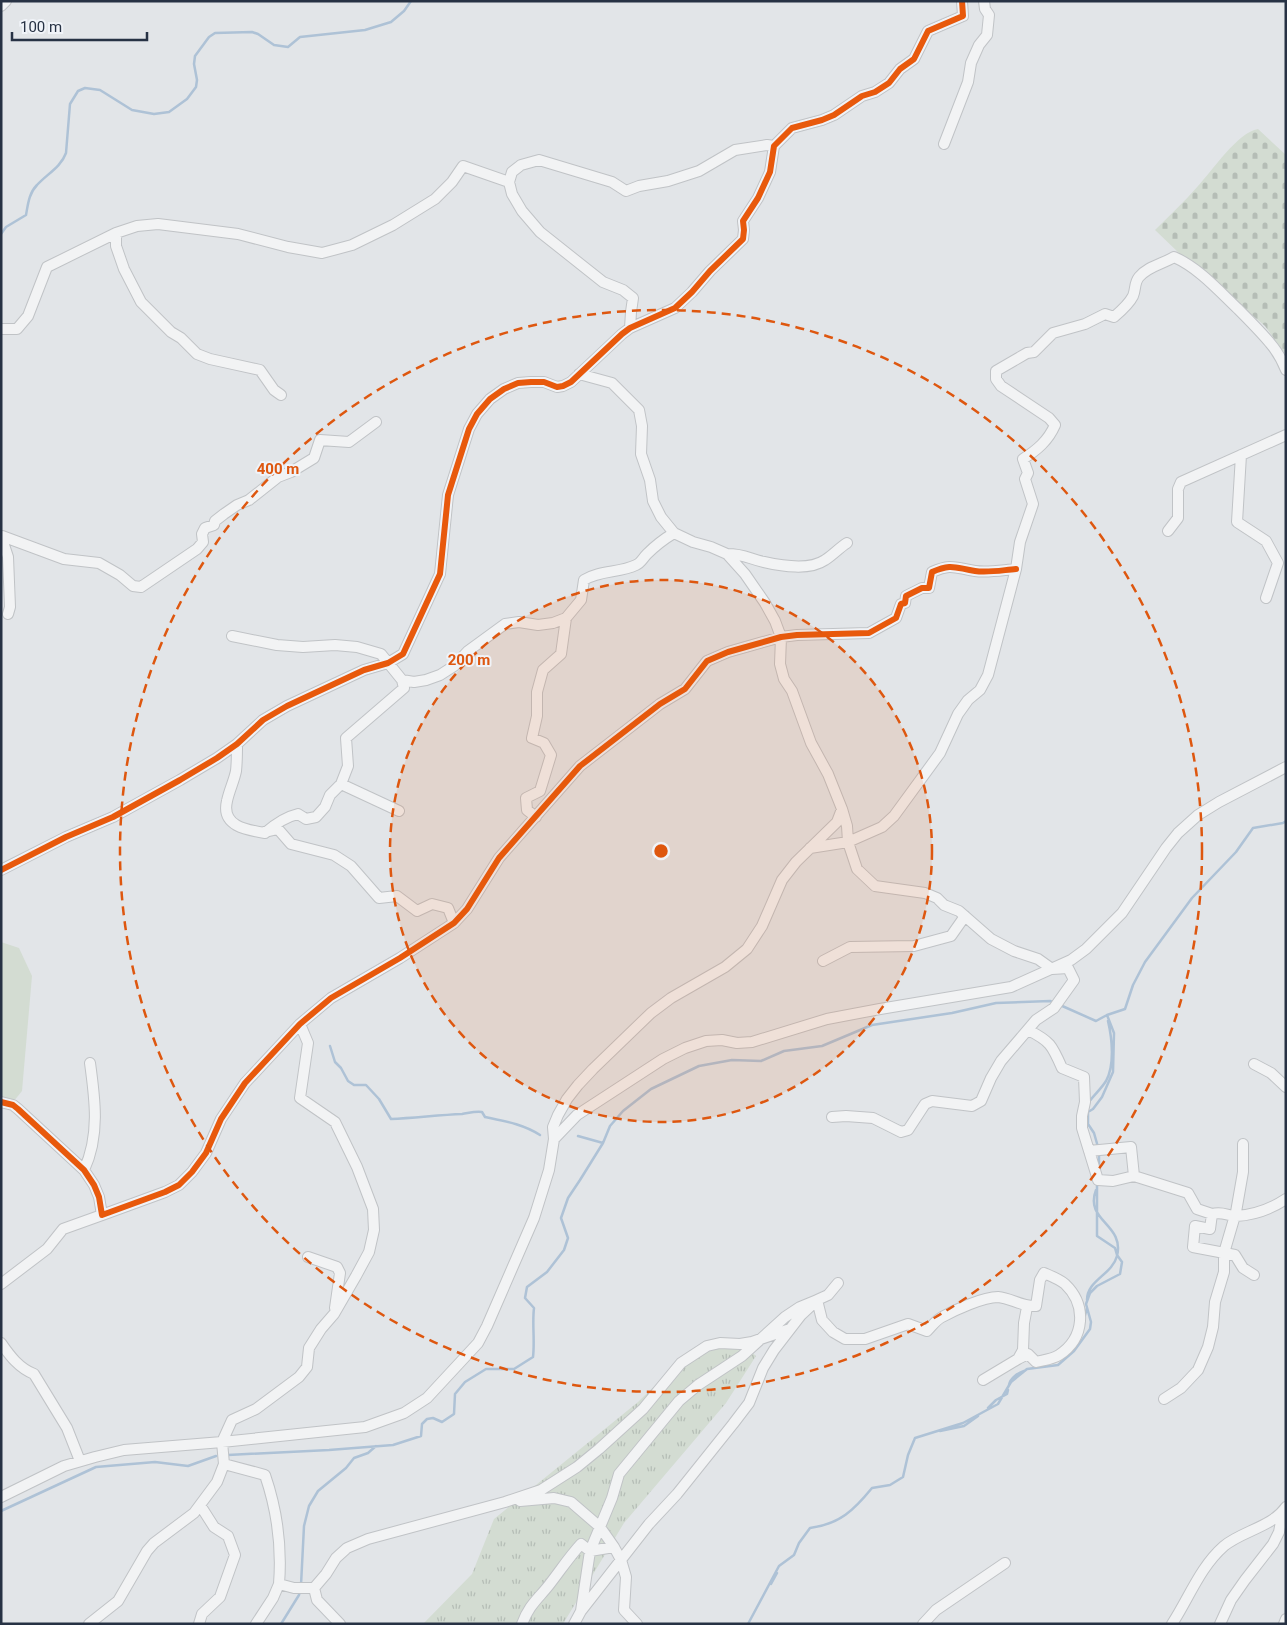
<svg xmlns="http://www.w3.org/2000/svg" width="1287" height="1625" font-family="Roboto,sans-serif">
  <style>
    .grass { fill: url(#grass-tufts) }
    .cemetery { fill: url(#cemetery-stones) }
    .garden { fill: #d3dcd2 }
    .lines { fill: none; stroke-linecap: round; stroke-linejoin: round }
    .stream { stroke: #aec2d6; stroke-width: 2.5 }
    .minor-casing { stroke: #c0c3c6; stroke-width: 12 }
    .minor { stroke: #f2f3f4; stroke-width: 10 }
    .cycleway-casing { stroke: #f0f3f8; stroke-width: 9 }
    .cycleway { stroke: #e8590c; stroke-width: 6 }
    .ring { fill: none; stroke: #de570f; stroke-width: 2.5; stroke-dasharray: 9 6 }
    .centre { fill: #de570f; stroke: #f0f3f8; stroke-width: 2.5 }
    .ring-label { font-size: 15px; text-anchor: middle; font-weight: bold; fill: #de570f; stroke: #f0f3f8; stroke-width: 4; stroke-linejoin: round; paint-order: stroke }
  </style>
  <defs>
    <pattern id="grass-tufts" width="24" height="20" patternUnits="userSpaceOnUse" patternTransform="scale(1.25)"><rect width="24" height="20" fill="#d3dcd2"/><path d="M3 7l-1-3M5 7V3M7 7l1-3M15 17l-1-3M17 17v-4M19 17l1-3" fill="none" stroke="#b5bdb6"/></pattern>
    <pattern id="cemetery-stones" width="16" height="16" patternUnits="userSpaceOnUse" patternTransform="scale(1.25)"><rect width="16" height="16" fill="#d3dcd2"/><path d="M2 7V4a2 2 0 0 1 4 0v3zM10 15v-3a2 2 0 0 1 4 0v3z" fill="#b5bdb6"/></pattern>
  </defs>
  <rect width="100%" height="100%" fill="#e2e5e8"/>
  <!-- grass -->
  <path class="grass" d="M 746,1347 L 756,1356 L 726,1403 L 624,1523 L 563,1624 L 423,1624 L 472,1574 L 494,1519 L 638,1402 L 671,1370 L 708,1349 Z"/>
  <!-- cemetery -->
  <path class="cemetery" d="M 1258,129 L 1286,155 L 1286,355 L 1265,326 L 1180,254 L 1155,230 C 1169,216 1184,202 1198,186 C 1212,171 1238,132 1258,129 Z"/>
  <!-- garden -->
  <path class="garden" d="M 1,942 L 19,948 L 32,976 L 22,1091 L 9,1107 L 1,1107 Z"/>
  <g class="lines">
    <!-- stream -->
    <path class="stream" d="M 1,234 L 6,227 L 26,215 C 28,204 29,193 37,185 C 47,174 61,167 66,153 L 70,104 L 78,91 L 85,88 L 100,90 L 132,110 L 154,114 L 169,112 L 187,99 L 196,87 L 197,80 L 194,64 L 195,56 L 209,37 L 215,33 L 252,32 L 258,34 L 274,45 L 288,47 L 300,37 L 365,30 L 391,22 L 404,11 L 411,1
      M 1060,1005 L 1096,1021 L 1107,1015 L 1125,1009 L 1133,985 L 1145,962 L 1192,898 L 1236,852 L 1253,828 L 1283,823 L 1286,821
      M 330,1046 L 335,1062 L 341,1068 L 348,1081 L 354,1085 L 366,1085 L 379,1099 L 391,1119 C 415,1118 438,1115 462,1114 C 469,1113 475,1111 482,1112 L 485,1117 C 504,1121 523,1124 540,1135
      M 1088,1103 C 1094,1095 1101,1089 1106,1081 C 1115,1065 1112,1038 1108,1021
      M 578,1136 L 603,1143
      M 1098,1147 L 1094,1133 L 1088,1124 L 1088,1112 L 1093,1109 L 1102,1097 L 1113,1072 L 1114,1033 L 1107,1015
      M 1099,1153 L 1099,1167
      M 1087,1300 C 1087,1280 1112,1275 1117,1256 C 1125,1224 1084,1221 1096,1190
      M 1084,1319 L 1087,1308
      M 1009,1385 C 1010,1378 1018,1373 1024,1371
      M 988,1408 L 996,1400 L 1007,1394 L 1008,1390
      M 940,1431 L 964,1426 L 978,1416
      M 228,1455 L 329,1450 L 393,1445 L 421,1436 L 422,1424 L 427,1419 L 433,1418 L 442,1422 L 454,1414 L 455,1394 L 465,1382 L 486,1369 L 514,1369 L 533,1357 C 535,1340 532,1324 534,1308 L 525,1298 L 527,1287 L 547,1272 L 564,1250 L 568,1238 L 561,1218 L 568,1198 L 580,1180 L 603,1143 L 610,1126 L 623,1111 L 651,1089 L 699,1066 L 732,1060 L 761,1061 L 784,1051 L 822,1046 L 872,1025 L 952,1013 L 996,1003 L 1050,1001 L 1055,1003
      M 1,1511 L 96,1467 L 155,1462 L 188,1466 L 216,1456
      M 771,1584 L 777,1573
      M 301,1585 L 304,1526 L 309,1506 L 318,1491 L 346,1468 L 354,1458 L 368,1453 L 376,1446
      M 281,1624 L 299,1595 L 300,1591
      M 748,1624 L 779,1566 L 794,1555 L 799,1543 L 810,1528 C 840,1524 854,1510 872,1488 L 890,1485 L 903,1477 L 908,1455 L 915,1438 L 963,1423 L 998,1404 L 1011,1382 L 1027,1369 L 1058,1365 L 1074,1351 L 1090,1329 L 1091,1322 L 1086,1304 L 1090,1293 L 1097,1286 L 1120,1274 L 1122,1262 L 1117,1255 L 1115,1248 L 1097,1236 L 1097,1183"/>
    <!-- minor casing -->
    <g class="minor-casing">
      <path id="minor" d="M 1,6 L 6,1
        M 944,144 L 968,82 L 971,63 L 979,45 L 987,35 L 989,15 L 985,9 L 984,1
        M 116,233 L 116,246 L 124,269 L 141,302 L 171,332 L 181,338 L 197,354 L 210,359 L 260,370 L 274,390 L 281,395
        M 630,328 L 631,312 L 633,298 L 623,290 L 603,282 L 540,232 L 522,211 L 512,194 L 509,182 L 512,172 L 521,165 L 539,160 L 612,182 L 626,191 L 639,186 L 668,181 L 699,171 L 735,150 L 767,145 L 774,146
        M 1,329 L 17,329 L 28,316 L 47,267 L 116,233 L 137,226 L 158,224 L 238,234 L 288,247 L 322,253 L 352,245 L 393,225 L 435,199 L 452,182 L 463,166 L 509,182
        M 579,374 L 612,383 L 639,410 L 642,426 L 641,454 L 650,480 L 653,501 L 661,517 L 674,533 L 693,542 L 711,547 L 727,554 L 745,574 L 765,603 L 775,621 L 781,637 L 780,664 L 784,679 L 792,691 L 811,743 L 828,774 L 842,809 L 847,826 L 848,842 L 857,869 L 875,886 L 925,893 L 937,898 L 944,905 L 959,911 L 991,939 L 1014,951 L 1038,959 L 1052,969 L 1068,968 L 1074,980 L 1054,1008 L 1036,1020 L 1001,1061 L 991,1078 L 981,1101 L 972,1106 L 932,1101 L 925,1104 L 908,1130 L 901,1132 L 873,1118 L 846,1116 L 832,1117
        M 1241,455 L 1237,522 L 1266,541 L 1278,563 L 1266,598
        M 1168,531 L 1178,518 L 1178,489 L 1181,482 L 1286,435
        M 1,536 L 8,557 L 10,607 L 8,614
        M 2,536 L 64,559 L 99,563 L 120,575 L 133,586 L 141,587 L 197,549 L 203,542 L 202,534 L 205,528 L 214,525 L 215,521 L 224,514 L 237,505 L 249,500 L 278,477 L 291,472 L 314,458 L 320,440 L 349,442 L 376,422
        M 727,554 C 745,554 749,559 764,562 C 782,566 809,571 825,560 C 833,555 839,548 847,543
        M 232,636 L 277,645 L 303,647 L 335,645 L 357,647 L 381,654 L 402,680 L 414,682 L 426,680 L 440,675 L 454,666 L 468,651 L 505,624 L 519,622 L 538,625 L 553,623 L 566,618
        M 237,744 C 237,753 237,762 236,771 C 234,781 229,791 227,801 C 221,826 246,830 265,833 C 275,824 285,817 298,814 L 306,819 L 316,817 L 325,807 L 330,795 L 341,784 L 348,766 L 346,738 L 404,688 L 402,680
        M 341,784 L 399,811
        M 536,817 L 527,810 L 526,798 L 540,791 L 551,755 L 544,743 L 532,738 L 537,716 L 537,692 L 543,670 L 561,654 L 566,618 L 581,600 L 584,580 C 600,570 620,573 636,565 C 641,563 643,558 647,554 C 655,546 664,539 674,533
        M 265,832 L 278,829 L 291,844 L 334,855 L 351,866 L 379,898 L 397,896 L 417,911 L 432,904 L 448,908 L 454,923
        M 810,848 L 848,842 L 882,827 L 894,816 L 940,753 L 958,714 L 968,700 L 980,690 L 988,675 L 1016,569 L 1020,542 L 1033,504 L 1025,479 L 1028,473 L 1023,459 C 1037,450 1048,441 1055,425 L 1049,418 L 1001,386 L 996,379 L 996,371 L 1027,353 L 1034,352 L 1053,333 L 1085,324 L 1105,314 L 1114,317 C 1121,311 1129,304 1133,296 C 1136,289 1134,283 1139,277 C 1148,266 1163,264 1174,257 C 1199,268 1219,291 1238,309 C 1249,320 1260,331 1270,343 C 1277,351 1282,360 1286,370
        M 1,870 L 66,837 L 113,817 L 180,780 L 217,758 L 237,744 L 263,720 L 287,706 L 364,670 L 388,663 L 403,654 L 440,574 L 448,495 L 469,429 L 477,414 L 490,399 L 504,389 L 518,383 L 531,382 L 544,382 L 557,387 L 563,386 L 571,382 L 622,334 L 630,328 L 675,308 L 692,292 L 710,271 L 743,239 L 744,230 L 743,221 L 758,198 L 770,172 L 774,146 L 792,128 L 822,120 L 834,115 L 862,96 L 875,92 L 889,83 L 900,69 L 914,59 L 928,31 L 963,16 L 962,1
        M 823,961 L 850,947 L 914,946 L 951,936 L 965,916
        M 1028,1030 C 1050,1041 1052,1045 1062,1068 L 1084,1077 L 1085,1102 L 1082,1116 L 1082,1128 L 1098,1180 L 1113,1181 L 1134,1176
        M 1254,1064 L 1271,1073 L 1286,1087
        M 1,1102 L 13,1105 L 18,1109 L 84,1170 L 94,1185 L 99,1197 L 102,1215 L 165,1192 L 179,1185 L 192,1172 L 206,1153 L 221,1119 L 245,1083 L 300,1024 L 331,998 L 400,958 L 454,923 L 467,909 L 499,858 L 580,766 L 660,704 L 685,689 L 707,661 L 728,652 L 781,637 L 797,635 L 869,633 L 896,618 L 901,604 L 905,603 L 906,596 L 922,588 L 929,588 L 932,572 C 952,563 955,568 975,571 C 988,573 1003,570 1016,569
        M 554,1139 L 577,1115 L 663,1059 L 685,1048 L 706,1041 L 722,1040 L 737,1043 L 752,1042 L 827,1019 L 880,1009 L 1011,987 L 1071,960 L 1086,949 L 1122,913 L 1166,848 L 1178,833 L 1198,815 L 1219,802 L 1286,767
        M 1089,1151 L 1131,1147 L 1134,1176 L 1188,1193 L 1197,1209 L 1212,1214 L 1210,1229 L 1195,1226 L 1193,1247 L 1235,1255 L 1243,1268 L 1254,1275
        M 84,1170 C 100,1136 95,1099 90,1063
        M 1212,1214 C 1223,1211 1227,1216 1236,1216 C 1254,1215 1271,1209 1286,1199
        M 308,1257 L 337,1267 L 340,1273 L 335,1308
        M 1,1284 L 47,1249 L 63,1229 L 102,1215
        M 1,1343 C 10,1356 19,1368 34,1374 L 67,1428 L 80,1461
        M 983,1380 L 1018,1359 L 1023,1350 L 1024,1323 L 1027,1307
        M 1164,1399 L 1181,1388 L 1198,1370 L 1208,1347 L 1213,1327 L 1215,1302 L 1224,1272 L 1224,1253 L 1236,1212 L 1243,1172 L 1243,1144
        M 224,1464 L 265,1475 C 277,1510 282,1546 279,1584 L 294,1588 L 314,1588 L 326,1574 L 336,1558 L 347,1548 L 368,1539 L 505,1502 L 541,1490 L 577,1467 L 599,1449 L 643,1409 L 681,1363 L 707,1346 L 720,1343 L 740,1344 L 752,1342 L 790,1329
        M 1,1497 L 64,1466 L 95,1457 L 124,1450 L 222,1442 L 365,1427 L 404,1413 L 427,1398 L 478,1343 L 487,1326 L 534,1218 L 549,1170 L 554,1139 L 553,1127 L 558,1115 L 567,1099 L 578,1085 L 593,1069 L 651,1013 L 671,998 L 725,967 L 747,949 L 762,926 L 782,880 L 796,862 L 837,822 L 842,809
        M 520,1501 L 554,1498 L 571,1502 L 600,1527 L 614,1547 L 621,1560 L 626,1577 L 624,1610 L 637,1624
        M 314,1588 L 317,1600 L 340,1624
        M 581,1611 L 590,1551 L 612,1498 L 619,1474 L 679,1401 L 698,1385 L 742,1356 L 785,1317 L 800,1307 L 817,1300 L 822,1320 L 833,1332 L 845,1339 L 865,1339 L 908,1324 L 927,1331 C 932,1326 936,1320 942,1317 C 955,1310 983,1297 998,1297 C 1011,1298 1022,1307 1036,1306 L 1040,1280 L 1044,1273 C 1051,1276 1059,1279 1065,1284 C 1087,1305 1085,1338 1059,1355 C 1053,1359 1044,1360 1036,1362 L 1028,1354 L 1018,1359
        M 89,1624 L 118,1601 L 147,1551 L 154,1543 L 194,1513 L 217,1482 L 224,1464 L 222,1442 L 232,1420 L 256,1409 L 299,1377 L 307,1367 L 309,1348 L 321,1329 L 334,1314 L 356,1276 L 369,1252 L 374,1230 L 373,1209 L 357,1167 L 335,1122 L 300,1098 L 308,1043 L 300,1024
        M 199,1624 L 202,1614 L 220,1597 L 235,1555 L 228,1536 L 214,1527 L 200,1505
        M 256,1624 L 273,1598 L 279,1584
        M 522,1624 C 529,1605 538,1599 549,1585 C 560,1571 569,1557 581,1544 L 590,1551 L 614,1547
        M 574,1624 L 581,1611 L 649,1524 L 677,1494 L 733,1424 L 749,1403 L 763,1368 L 774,1350 L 801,1315 L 817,1300 L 828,1295 L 838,1283
        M 923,1624 L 936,1610 L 1005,1563
        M 1172,1624 C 1189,1598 1200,1567 1224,1546 C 1242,1531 1272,1527 1286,1507
        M 1220,1624 L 1231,1600 L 1245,1580 L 1273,1544 L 1279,1532 L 1283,1511
        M 1284,1624 L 1286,1619"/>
    </g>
    <!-- minor -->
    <use href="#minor" class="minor"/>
    <!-- cycleway casing -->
    <g class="cycleway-casing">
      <path id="cycleway" d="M 1,870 L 66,837 L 113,817 L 180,780 L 217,758 L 237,744 L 263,720 L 287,706 L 364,670 L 388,663 L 403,654 L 440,574 L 448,495 L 469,429 L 477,414 L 490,399 L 504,389 L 518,383 L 531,382 L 544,382 L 557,387 L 563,386 L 571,382 L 622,334 L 630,328 L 675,308 L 692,292 L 710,271 L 743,239 L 744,230 L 743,221 L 758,198 L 770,172 L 774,146 L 792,128 L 822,120 L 834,115 L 862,96 L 875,92 L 889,83 L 900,69 L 914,59 L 928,31 L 963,16 L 962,1
        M 1,1102 L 13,1105 L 18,1109 L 84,1170 L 94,1185 L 99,1197 L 102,1215 L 165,1192 L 179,1185 L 192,1172 L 206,1153 L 221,1119 L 245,1083 L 300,1024 L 331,998 L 400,958 L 454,923 L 467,909 L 499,858 L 580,766 L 660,704 L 685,689 L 707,661 L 728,652 L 781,637 L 797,635 L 869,633 L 896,618 L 901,604 L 905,603 L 906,596 L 922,588 L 929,588 L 932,572 C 952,563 955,568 975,571 C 988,573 1003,570 1016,569"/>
    </g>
    <!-- cycleway -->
    <use href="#cycleway" class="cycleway"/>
  </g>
  <!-- distance rings -->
  <circle cx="661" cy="851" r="271" fill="#de570f" fill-opacity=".12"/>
  <g class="ring">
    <circle cx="661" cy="851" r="271"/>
    <circle cx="661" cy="851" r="541"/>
  </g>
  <circle cx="661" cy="851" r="8" class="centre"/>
  <g class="ring-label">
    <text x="278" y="474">400 m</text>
    <text x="469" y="665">200 m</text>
  </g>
  <!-- border -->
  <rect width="1287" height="1625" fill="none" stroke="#273244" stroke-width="5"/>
  <!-- scale -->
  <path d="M12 32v8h135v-8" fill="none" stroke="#273244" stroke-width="2.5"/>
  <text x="20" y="32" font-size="15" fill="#273244" stroke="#f0f3f8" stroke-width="4" paint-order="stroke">100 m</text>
</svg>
